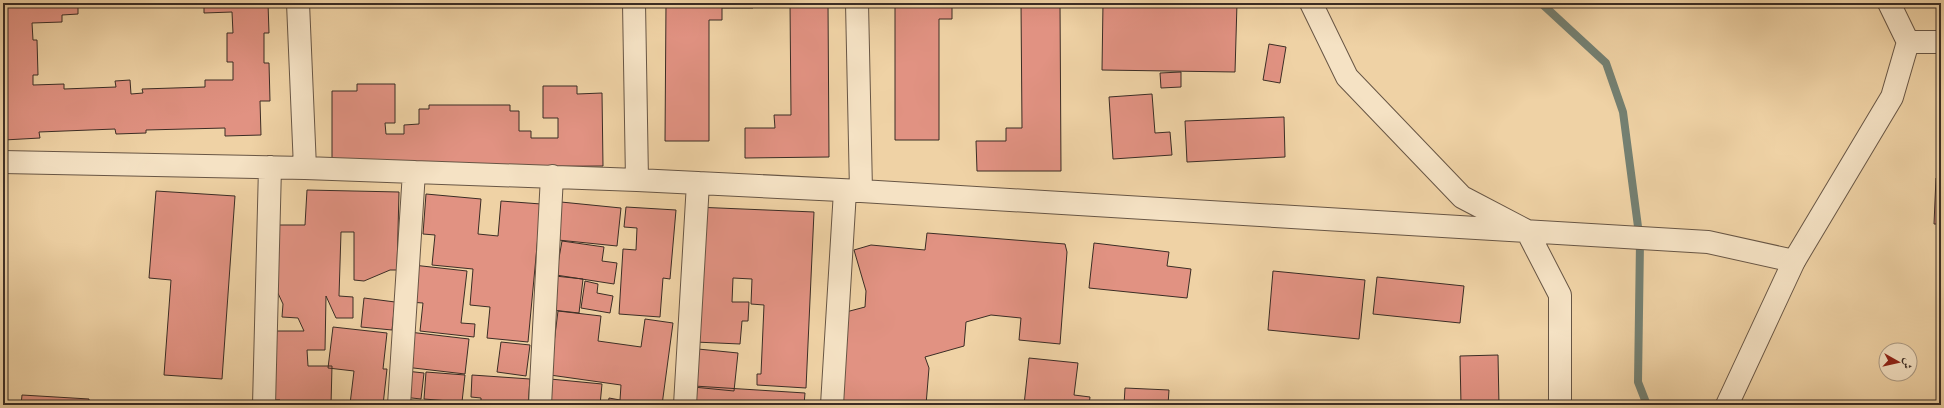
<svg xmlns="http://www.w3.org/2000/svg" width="1944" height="408" font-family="Vollkorn,Amiri,serif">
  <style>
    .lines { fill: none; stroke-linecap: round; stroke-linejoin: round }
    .stream { stroke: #748072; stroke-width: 8 }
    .building { fill: #e19282; stroke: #3b2d25 }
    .minor-casing { stroke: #685645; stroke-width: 24 }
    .tertiary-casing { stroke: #685645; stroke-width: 24 }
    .minor { stroke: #f5e2c4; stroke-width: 22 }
    .tertiary { stroke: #f5e2c4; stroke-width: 22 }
  </style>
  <rect width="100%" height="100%" fill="#efd2a5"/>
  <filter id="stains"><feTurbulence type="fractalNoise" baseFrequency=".005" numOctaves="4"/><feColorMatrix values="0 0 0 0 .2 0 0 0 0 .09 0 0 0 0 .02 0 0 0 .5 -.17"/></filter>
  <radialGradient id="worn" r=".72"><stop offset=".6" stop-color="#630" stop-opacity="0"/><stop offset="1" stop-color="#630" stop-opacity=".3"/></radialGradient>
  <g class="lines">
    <!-- stream -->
    <path class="stream" d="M 1541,3 L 1606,63 L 1623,112 L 1640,242 L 1638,382 L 1647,405"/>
  </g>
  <!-- building -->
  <path class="building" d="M 3,3 L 78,3 L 78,14 L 62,15 L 62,22 L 32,23 L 33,40 L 37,40 L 38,75 L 33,75 L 33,85 L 64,84 L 64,89 L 116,87 L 115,81 L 130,80 L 131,94 L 143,93 L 142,89 L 205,87 L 205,80 L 233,80 L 233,62 L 227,62 L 227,33 L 233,33 L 232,12 L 204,13 L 204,3 L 268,3 L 269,33 L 264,33 L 264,63 L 269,63 L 270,101 L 260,101 L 261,135 L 225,136 L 225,128 L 146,130 L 146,133 L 116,134 L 115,129 L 39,132 L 40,138 L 4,140 Z
    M 666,3 L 753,3 L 753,8 L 722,8 L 722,20 L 709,20 L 709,141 L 665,141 Z
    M 790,3 L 828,3 L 829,157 L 745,158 L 745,128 L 775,128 L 774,115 L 791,115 Z
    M 895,3 L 983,3 L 983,7 L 952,7 L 952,19 L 939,19 L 939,140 L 895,140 Z
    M 1021,3 L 1060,3 L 1061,171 L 977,171 L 976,141 L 1006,141 L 1006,128 L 1022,128 Z
    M 1103,3 L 1237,3 L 1235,72 L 1102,70 Z
    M 1269,44 L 1286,47 L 1280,83 L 1263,80 Z
    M 1181,72 L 1181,87 L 1161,88 L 1160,73 Z
    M 357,84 L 395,84 L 395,123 L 385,123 L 386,134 L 404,134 L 404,125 L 419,124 L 419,109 L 429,109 L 429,105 L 510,105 L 510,111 L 519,111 L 519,131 L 531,131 L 531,138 L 558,138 L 558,118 L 543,118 L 543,86 L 577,86 L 577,94 L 602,93 L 603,166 L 332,168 L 332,91 L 357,91 Z
    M 1152,94 L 1155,133 L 1170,132 L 1172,155 L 1113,159 L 1109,97 Z
    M 1284,117 L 1285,157 L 1187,162 L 1185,121 Z
    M 1936,178 L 1941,178 L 1941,224 L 1934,224 Z
    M 307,190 L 399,192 L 397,270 L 390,270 L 364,281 L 354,280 L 354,232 L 341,232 L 339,296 L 353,297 L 353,318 L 336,318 L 326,296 L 325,350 L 307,350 L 308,366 L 332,366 L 331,405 L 279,405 L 280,400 L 274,400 L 275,331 L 304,331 L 298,318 L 282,317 L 283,304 L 276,289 L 278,225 L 305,225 Z
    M 156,191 L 235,196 L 222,379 L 164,375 L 171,280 L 149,278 Z
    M 426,194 L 481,199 L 478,234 L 498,236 L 501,201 L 541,204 L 528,342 L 487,338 L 490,307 L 470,305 L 473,269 L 432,265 L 435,235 L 423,234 Z
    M 561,202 L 621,208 L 617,246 L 558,240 Z
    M 626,207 L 676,210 L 670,279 L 663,278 L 660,317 L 619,314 L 623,249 L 636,250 L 637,228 L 624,227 Z
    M 695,207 L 814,212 L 806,388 L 757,385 L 757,374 L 761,374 L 764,305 L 751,304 L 752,279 L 733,278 L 732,302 L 749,302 L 748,321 L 742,321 L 740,344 L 695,342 Z
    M 927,233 L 1065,244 L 1067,252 L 1060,344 L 1019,340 L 1021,318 L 991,315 L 966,322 L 964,346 L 925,357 L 929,368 L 926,405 L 838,405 L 846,312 L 865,307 L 866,291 L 854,250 L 871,245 L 925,250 Z
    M 562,241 L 604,247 L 602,261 L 617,263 L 614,284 L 556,275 Z
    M 1094,243 L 1169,252 L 1167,266 L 1191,269 L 1187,298 L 1089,288 Z
    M 413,265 L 467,271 L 461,323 L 475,324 L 474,337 L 420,331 L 423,303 L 409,302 Z
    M 1273,271 L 1365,280 L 1359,339 L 1268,330 Z
    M 555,276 L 583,279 L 579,313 L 552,310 Z
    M 1377,277 L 1464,286 L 1460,323 L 1373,314 Z
    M 585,281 L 598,284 L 597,293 L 613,296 L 610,313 L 581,308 Z
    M 364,298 L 395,302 L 392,330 L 361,327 Z
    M 558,311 L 601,316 L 598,341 L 641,347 L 645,319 L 673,323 L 662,405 L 608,405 L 609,398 L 620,400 L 621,385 L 550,375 Z
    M 333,327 L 387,333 L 383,369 L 387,369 L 383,405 L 340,405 L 340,403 L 350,404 L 354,371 L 328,368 Z
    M 409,332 L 469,339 L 465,374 L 405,367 Z
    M 501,342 L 530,345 L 526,376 L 497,372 Z
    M 698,349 L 738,353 L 734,391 L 683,386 Z
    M 1498,355 L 1499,405 L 1461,405 L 1460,356 Z
    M 1029,358 L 1078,363 L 1074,395 L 1090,397 L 1089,405 L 1024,405 Z
    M 406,371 L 424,373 L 421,399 L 403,397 Z
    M 426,372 L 465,375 L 462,402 L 424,399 Z
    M 472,375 L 530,379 L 528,405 L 481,405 L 481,398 L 471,397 Z
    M 550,379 L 602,384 L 600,405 L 547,405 Z
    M 694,386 L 805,393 L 804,405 L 693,405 Z
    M 1125,388 L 1169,390 L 1168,405 L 1124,405 Z
    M 22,395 L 89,399 L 89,405 L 21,405 Z
    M 400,399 L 448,404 L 447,405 L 399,405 Z"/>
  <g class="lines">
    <!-- minor casing -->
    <g class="minor-casing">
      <path id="minor" d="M 298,3 L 305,168
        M 634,3 L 637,180
        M 857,3 L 861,191
        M 1311,3 L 1347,77 L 1462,197 L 1527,231 L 1560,295 L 1560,405
        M 3,162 L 305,168 L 637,180 L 861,191 L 1708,242 L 1794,261
        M 264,405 L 270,167
        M 399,405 L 414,172
        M 540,405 L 552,176
        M 685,405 L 698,183
        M 832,405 L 845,191"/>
    </g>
    <!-- tertiary casing -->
    <g class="tertiary-casing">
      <path id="tertiary" d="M 1908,42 L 1941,42
        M 1727,405 L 1794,261 L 1892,97 L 1908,42 L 1889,3"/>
    </g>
    <!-- minor -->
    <use href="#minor" class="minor"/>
    <!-- tertiary -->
    <use href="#tertiary" class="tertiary"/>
  </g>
  <!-- margin -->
  <rect width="1944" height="408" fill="none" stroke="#efd2a5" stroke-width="16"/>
  <rect x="4" y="4" width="1936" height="400" fill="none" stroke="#3b2d25" stroke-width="2"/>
  <rect x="8" y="8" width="1928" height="392" fill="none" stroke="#3b2d25"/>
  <!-- north arrow -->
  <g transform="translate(1898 362) rotate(98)"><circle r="19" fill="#f5e2c4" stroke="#ab9a84"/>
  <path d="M0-3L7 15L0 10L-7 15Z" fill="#8f2418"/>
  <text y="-6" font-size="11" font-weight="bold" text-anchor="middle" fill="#3b2d25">ش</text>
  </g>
  <rect width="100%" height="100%" filter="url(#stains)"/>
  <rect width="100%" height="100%" fill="url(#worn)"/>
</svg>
